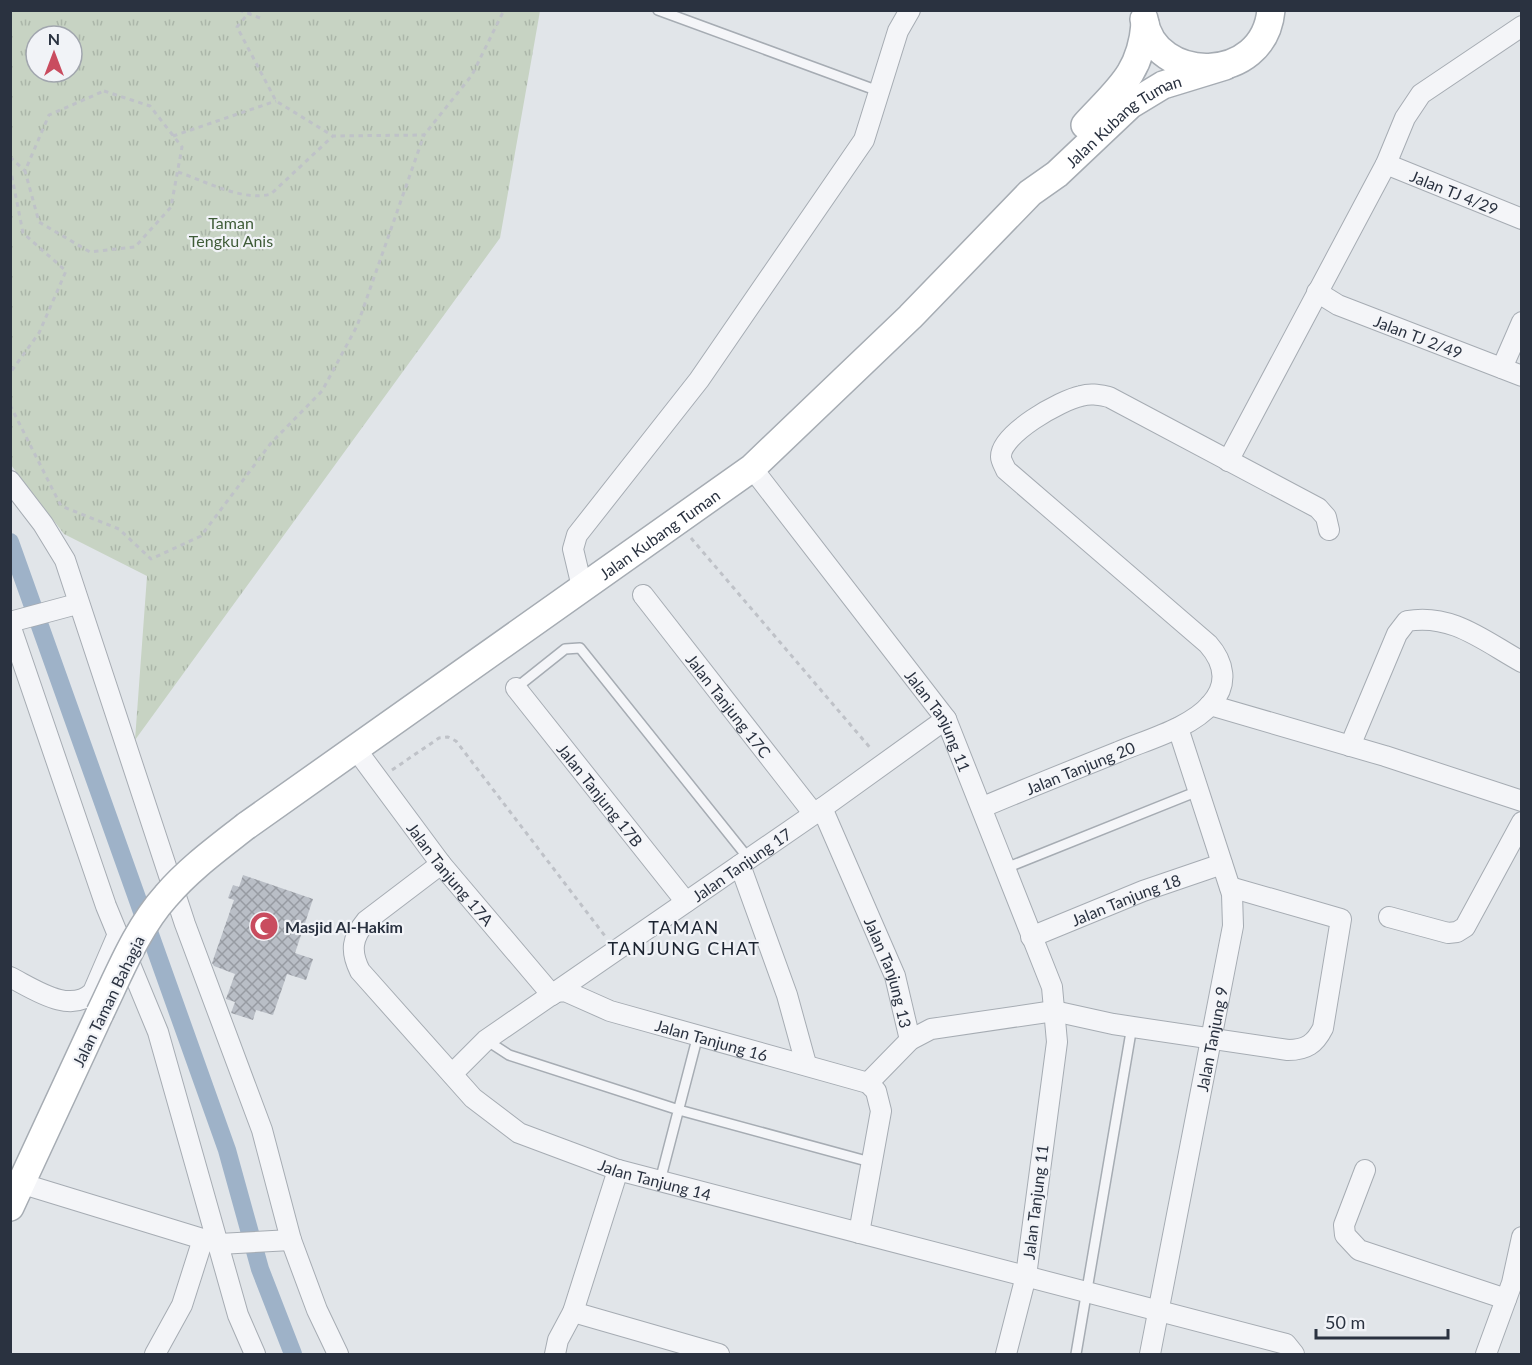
<svg xmlns="http://www.w3.org/2000/svg" width="1532" height="1365" font-family="Lato,sans-serif">
  <style>
    .park { fill: url(#park-tufts); fill-rule: evenodd }
    .lines { fill: none; stroke-linecap: round; stroke-linejoin: round }
    .canal { stroke: #9eb2c8; stroke-width: 18 }
    .building { fill: url(#building-cross-hatch) }
    .lane-casing { stroke: #a6acb3; stroke-width: 12 }
    .street-casing { stroke: #a6acb3; stroke-width: 22 }
    .secondary-casing { stroke: #a6acb3; stroke-width: 30 }
    .path { stroke: #bfc2c8; stroke-width: 3; stroke-dasharray: 4.5 4.5; stroke-linecap: butt }
    .lane { stroke: #f4f5f8; stroke-width: 9 }
    .street { stroke: #f4f5f8; stroke-width: 20 }
    .secondary { stroke: #fff; stroke-width: 27 }
    .secondary-bridge-casing { stroke: #a6acb3; stroke-width: 30; stroke-linecap: butt }
    .secondary-bridge { stroke: #fff; stroke-width: 27 }
    .labels { text-anchor: middle; dominant-baseline: central; stroke-width: 4.5; stroke-linejoin: round; paint-order: stroke }
    .street-label { font-size: 16px; fill: #2a3240; stroke: #f1f3f7 }
    .park-label { font-size: 16px; fill: #3f5c38; stroke: #f1f3f7 }
    .poi-label { font-size: 16px; font-weight: bold; fill: #2a3240; stroke: #f1f3f7; text-anchor: start }
    .neighbourhood-label { font-size: 18px; letter-spacing: 1.5px; fill: #1c2431; stroke: #f1f3f7 }
  </style>
  <defs>
    <pattern id="park-tufts" width="24" height="20" patternUnits="userSpaceOnUse" patternTransform="scale(1.5)"><rect width="24" height="20" fill="#c7d3c3"/><path d="M3 7l-1-3M5 7V3M7 7l1-3M15 17l-1-3M17 17v-4M19 17l1-3" fill="none" stroke="#abb6a9"/></pattern>
    <pattern id="building-cross-hatch" width="8" height="8" patternUnits="userSpaceOnUse" patternTransform="scale(1.5)"><rect width="8" height="8" fill="#b9bec6"/><path d="M0 0l8 8M0 8l8-8" fill="none" stroke="#979ba2"/></pattern>
  </defs>
  <rect width="100%" height="100%" fill="#e1e5e9"/>
  <!-- park -->
  <path class="park" d="M 11,11 L 540,11 L 500,238 L 135,740 L 147,576 L 64,534 L 11,465 ZM 36,36 L 72,36 L 72,72 L 36,72 Z"/>
  <g class="lines">
    <!-- canal -->
    <path class="canal" d="M 10,542 L 227,1150 L 260,1269 L 293,1354"/>
  </g>
  <!-- building -->
  <path class="building" d="M 243,875 L 313,899 L 295,953 L 313,959 L 306,980 L 287,974 L 273,1015 L 256,1010 L 253,1020 L 231,1013 L 235,1002 L 226,999 L 235,974 L 214,966 L 212,963 L 234,900 L 228,898 L 233,885 L 239,887 Z"/>
  <g class="lines">
    <!-- lane casing -->
    <g class="lane-casing">
      <path id="lane" d="M 658,10 L 881,92
        M 516,688 L 565,649 L 580,648 L 749,859
        M 1006,868 L 1198,791
        M 486,1040 L 509,1055 L 679,1110 L 874,1163
        M 660,1181 L 698,1035
        M 1076,1354 L 1132,1026"/>
    </g>
    <!-- street casing -->
    <g class="street-casing">
      <g id="street">
        <path id="s1" d="M 1386,164 L 1522,219"/>
        <path id="s2" d="M 1317,292 L 1338,305 L 1522,376"/>
        <path d="M 1502,368 L 1522,322"/>
        <path d="M 1228,461 L 1386,164 L 1405,118 L 1421,94 L 1522,26"/>
        <path id="s3" d="M 752,468 L 946,719 L 1052,987 L 1057,1042 L 1026,1276 L 1006,1354"/>
        <path d="M 10,481 L 43,524 L 65,560 L 185,924 L 262,1130 L 291,1240 L 317,1310 L 338,1354"/>
        <path d="M 582,587 L 573,549 L 577,535 L 699,380 L 864,140 L 898,31 L 910,10"/>
        <path id="s4" d="M 643,595 L 814,814"/>
        <path d="M 10,622 L 77,604"/>
        <path d="M 10,625 L 106,906 L 158,1032 L 238,1315 L 255,1354"/>
        <path id="s5" d="M 516,688 L 686,902"/>
        <path d="M 1210,705 L 1385,756 L 1522,801"/>
        <path d="M 1350,746 L 1397,634 L 1407,621 C 1452,613 1484,641 1522,662"/>
        <path id="s6" d="M 355,748 L 441,864 L 552,995"/>
        <path id="s7" d="M 983,807 C 1028,788 1073,770 1118,752 C 1146,740 1191,728 1211,704 C 1229,684 1224,662 1208,644 L 1006,470 C 1005,467 1001,461 1001,457 C 1000,434 1061,400 1081,396 C 1091,393 1099,395 1109,397 L 1318,508 L 1326,517 L 1329,530"/>
        <path id="s8" d="M 822,808 L 895,976 L 910,1040"/>
        <path id="s9" d="M 441,864 L 366,921 C 352,938 350,951 360,971 L 473,1098 L 519,1133 L 618,1170 L 1286,1344 L 1294,1354"/>
        <path d="M 740,865 L 787,995 L 806,1064"/>
        <path d="M 1389,917 L 1448,933 L 1457,932 L 1465,927 L 1522,822"/>
        <path id="s10" d="M 1031,937 L 1143,891 L 1222,864"/>
        <path d="M 10,977 C 34,989 70,1015 93,992 L 118,934"/>
        <path id="s11" d="M 556,992 L 565,991 L 610,1011 L 868,1083 L 876,1091 L 881,1111 L 859,1233"/>
        <path id="s12" d="M 452,1074 L 486,1040 L 814,814 L 946,719"/>
        <path d="M 868,1083 L 910,1040 L 931,1029 L 1054,1011 L 1113,1024 L 1288,1050 C 1306,1050 1315,1044 1323,1028 L 1341,919 L 1230,887"/>
        <path d="M 1365,1170 L 1344,1225 L 1345,1235 L 1359,1250 L 1506,1299"/>
        <path d="M 10,1180 L 219,1244 L 291,1240"/>
        <path d="M 573,1312 L 719,1354"/>
        <path d="M 155,1354 L 182,1305 L 203,1239"/>
        <path d="M 555,1354 L 558,1340 L 573,1312 L 618,1170"/>
        <path id="s13" d="M 1150,1354 L 1233,926 L 1232,894 L 1178,728"/>
        <path d="M 1486,1354 L 1512,1283 L 1522,1237"/>
      </g>
    </g>
    <!-- secondary casing -->
    <g class="secondary-casing">
      <g id="secondary">
        <path d="M 1144,19 C 1154,84 1264,86 1271,10"/>
        <path d="M 1085,125 C 1117,90 1141,74 1145,24"/>
        <path id="s14" d="M 246,826 L 752,468 L 910,317 L 1030,193 L 1057,174 L 1130,105 L 1163,85 L 1225,66"/>
        <path d="M 10,1207 L 100,1013"/>
      </g>
    </g>
    <!-- path -->
    <path class="path" d="M 239,10 L 260,18
      M 251,10 L 237,27 L 276,101 L 333,136 L 424,135 L 472,75 L 504,10
      M 104,91 L 150,106 L 182,147 L 171,207 L 135,247 L 90,252 L 39,222 L 25,171 L 49,115 Z
      M 173,136 L 276,101
      M 10,157 L 25,171
      M 10,167 L 23,233 L 66,271 L 39,333 L 10,373
      M 178,172 C 205,181 243,202 271,194 L 333,136
      M 10,405 L 61,506 L 119,529 L 151,559 L 201,536 L 271,443 L 322,391 L 357,326 L 424,135
      M 691,538 L 872,750
      M 392,770 L 439,738 L 448,737 L 456,741 L 605,936"/>
    <!-- lane -->
    <use href="#lane" class="lane"/>
    <!-- street -->
    <use href="#street" class="street"/>
    <!-- secondary -->
    <use href="#secondary" class="secondary"/>
    <!-- secondary-bridge casing -->
    <g class="secondary-bridge-casing">
      <path id="secondary-bridge" d="M 100,1013 C 119,974 137,928 166,896 C 189,869 218,848 246,826"/>
    </g>
    <!-- secondary-bridge -->
    <use href="#secondary-bridge" class="secondary-bridge"/>
  </g>
  <!-- icons -->
  <defs>
    <g id="mosque-disc" transform="scale(1.5)"><circle r="9.5" fill="#c94c5f" stroke="#f1f3f7"/><path d="M3.5-4.9A6 6 0 1 0 3.5 4.9A5 5 0 1 1 3.5-4.9Z" fill="#fff"/></g>
  </defs>
  <g fill-rule="evenodd">
    <use href="#mosque-disc" x="264" y="926"/>
  </g>
  <g class="labels">
    <!-- street labels -->
    <g class="street-label">
      <text stroke="none"><textPath href="#s14" startOffset="1130">Jalan Kubang Tuman</textPath></text>
      <text stroke="none"><textPath href="#s1" startOffset="74">Jalan TJ 4/29</textPath></text>
      <text stroke="none"><textPath href="#s2" startOffset="111">Jalan TJ 2/49</textPath></text>
      <text stroke="none"><textPath href="#s14" startOffset="506">Jalan Kubang Tuman</textPath></text>
      <text stroke="none"><textPath href="#s4" startOffset="140">Jalan Tanjung 17C</textPath></text>
      <text stroke="none"><textPath href="#s3" startOffset="315">Jalan Tanjung 11</textPath></text>
      <text stroke="none"><textPath href="#s7" startOffset="105">Jalan Tanjung 20</textPath></text>
      <text stroke="none"><textPath href="#s5" startOffset="136">Jalan Tanjung 17B</textPath></text>
      <text stroke="none"><textPath href="#s12" startOffset="358">Jalan Tanjung 17</textPath></text>
      <text stroke="none"><textPath href="#s6" startOffset="158">Jalan Tanjung 17A</textPath></text>
      <text stroke="none"><textPath href="#s10" startOffset="102">Jalan Tanjung 18</textPath></text>
      <text stroke="none"><textPath href="#s8" startOffset="178">Jalan Tanjung 13</textPath></text>
      <text transform="translate(108 1001) rotate(-64)">Jalan Taman Bahagia</text>
      <text stroke="none"><textPath href="#s11" startOffset="164">Jalan Tanjung 16</textPath></text>
      <text stroke="none"><textPath href="#s13" startOffset="321">Jalan Tanjung 9</textPath></text>
      <text stroke="none"><textPath href="#s9" startOffset="520">Jalan Tanjung 14</textPath></text>
      <text transform="translate(1035 1202) rotate(-83)">Jalan Tanjung 11</text>
    </g>
    <!-- park labels -->
    <g class="park-label">
      <text x="231" y="222">Taman<tspan x="231" dy="18">Tengku Anis</tspan></text>
    </g>
    <!-- poi labels -->
    <g class="poi-label">
      <text x="285" y="926">Masjid Al-Hakim</text>
    </g>
    <!-- neighbourhood labels -->
    <g class="neighbourhood-label">
      <text x="684" y="927">TAMAN<tspan x="684" dy="21">TANJUNG CHAT</tspan></text>
    </g>
  </g>
  <!-- border -->
  <rect width="1532" height="1365" fill="none" stroke="#2a3240" stroke-width="24"/>
  <!-- north arrow -->
  <g transform="translate(54 54)"><circle r="28" fill="#f1f3f7" stroke="#a1a6ae" stroke-width="1.5"/>
  <path d="M0-4.5L10 22L0 15L-10 22Z" fill="#c94c5f"/>
  <text y="-9" font-size="16" font-weight="bold" text-anchor="middle" fill="#2a3240">N</text>
  </g>
  <!-- scale -->
  <path d="M1316 1329v9h132v-9" fill="none" stroke="#2a3240" stroke-width="3"/>
  <text x="1325" y="1329" font-size="18" fill="#2a3240" stroke="#f1f3f7" stroke-width="4.5" paint-order="stroke">50 m</text>
</svg>
